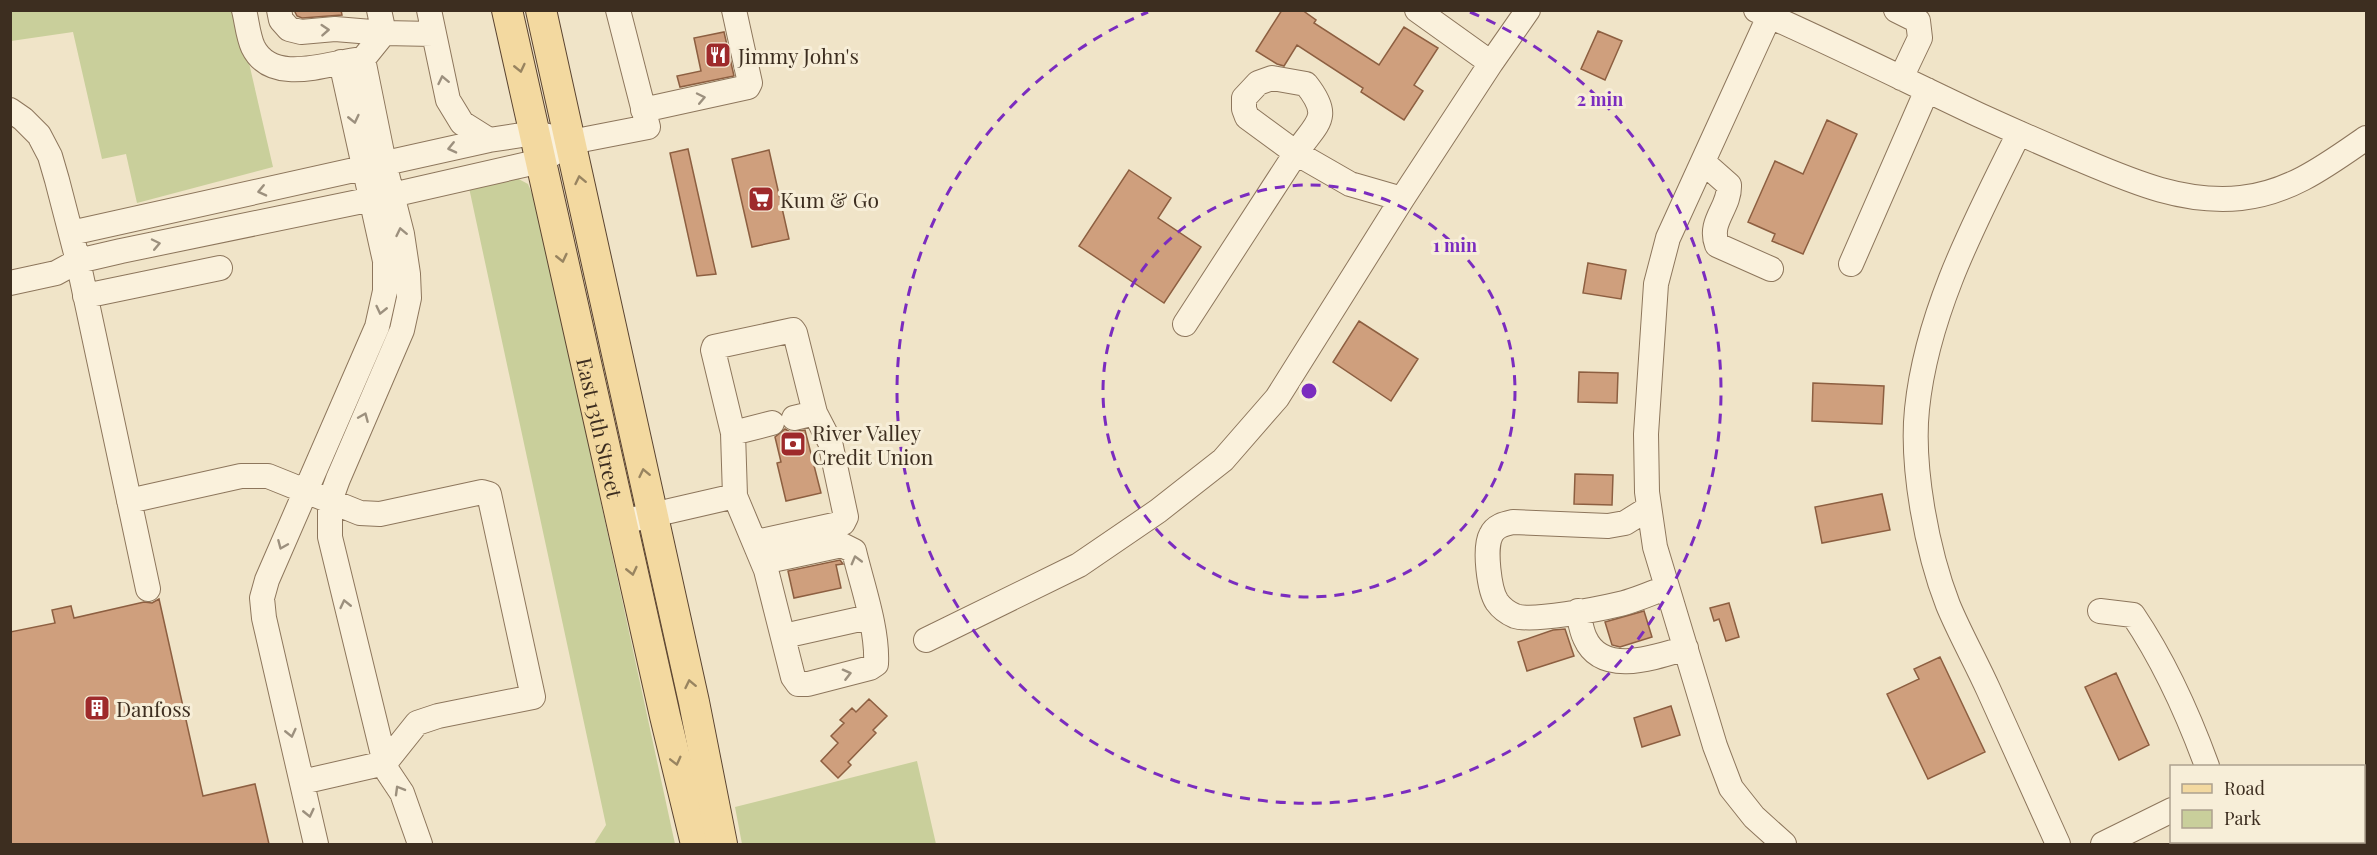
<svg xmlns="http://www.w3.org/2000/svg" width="2377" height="855" font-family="'Playfair Display',serif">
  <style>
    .green { fill: #c9cf9b }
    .building { fill: #cf9f7d; stroke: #8d5f41; stroke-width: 1.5 }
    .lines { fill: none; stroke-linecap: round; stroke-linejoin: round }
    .minor-casing { stroke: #8d765c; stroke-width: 26 }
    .major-casing { stroke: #5b4430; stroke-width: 32 }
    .minor { stroke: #faf1dc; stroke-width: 24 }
    .major { stroke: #f3d9a0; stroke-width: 30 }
    .oneway { stroke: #9c907e }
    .oneway2 { stroke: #988460 }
    .ring { fill: none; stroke: #7b2cbf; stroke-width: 3; stroke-dasharray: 10 8 }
    .labels { text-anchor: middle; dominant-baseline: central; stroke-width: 6; stroke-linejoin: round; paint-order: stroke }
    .poi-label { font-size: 21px; fill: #3d2e20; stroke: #f7eed8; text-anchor: start }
    .street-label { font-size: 21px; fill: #3d2e20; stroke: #f7eed8 }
    .centre { fill: #7b2cbf; stroke: #f7eed8; stroke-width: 3 }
    .ring-label { font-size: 18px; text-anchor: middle; font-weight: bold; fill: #7b2cbf; stroke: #f7eed8; stroke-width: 6; stroke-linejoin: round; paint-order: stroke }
  </style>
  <rect width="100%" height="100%" fill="#f0e4c8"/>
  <!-- green -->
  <path class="green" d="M 11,11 L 237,11 L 273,167 L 137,203 L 126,154 L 102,159 L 73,32 L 11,41 Z
    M 513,176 L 528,184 L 536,203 L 675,844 L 594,844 L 606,825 L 468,183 Z
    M 917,761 L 936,844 L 742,844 L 735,807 Z"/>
  <!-- building -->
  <path class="building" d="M 294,10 L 341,10 L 342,15 L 302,18 L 297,16 Z
    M 1282,10 L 1302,10 L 1316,20 L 1314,23 L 1379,65 L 1404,27 L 1438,48 L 1414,85 L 1423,91 L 1404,120 L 1361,92 L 1363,88 L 1297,45 L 1284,66 L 1277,64 L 1256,51 Z
    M 1598,31 L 1622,41 L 1605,80 L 1581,69 Z
    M 724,32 L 734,76 L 680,87 L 677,76 L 701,71 L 694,38 Z
    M 1827,120 L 1857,134 L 1803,254 L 1772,241 L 1775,234 L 1748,222 L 1775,161 L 1803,174 Z
    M 688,149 L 716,274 L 697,276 L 670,153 Z
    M 769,150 L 789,239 L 752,247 L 732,159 Z
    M 1129,170 L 1171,198 L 1158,218 L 1201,247 L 1164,303 L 1079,246 Z
    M 1588,263 L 1626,270 L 1621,299 L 1583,293 Z
    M 1359,321 L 1418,359 L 1391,401 L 1333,362 Z
    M 1579,372 L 1618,373 L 1617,403 L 1578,402 Z
    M 1813,383 L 1884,386 L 1882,424 L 1812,421 Z
    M 785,429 L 790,432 L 805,430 L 821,493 L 786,501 L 777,463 L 781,462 L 775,437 Z
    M 1575,474 L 1613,475 L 1612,505 L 1574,504 Z
    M 1882,494 L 1890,530 L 1822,543 L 1815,507 Z
    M 840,560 L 843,564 L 836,565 L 841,588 L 794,598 L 788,571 Z
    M 159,599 L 203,796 L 255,784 L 269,844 L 10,844 L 10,632 L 55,623 L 52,610 L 71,606 L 74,618 L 144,602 L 152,603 Z
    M 1729,603 L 1739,637 L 1726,641 L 1719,619 L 1714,621 L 1710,608 Z
    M 1644,611 L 1652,637 L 1620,647 L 1612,645 L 1605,622 Z
    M 1565,629 L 1574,656 L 1527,671 L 1518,642 L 1553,630 Z
    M 1940,657 L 1985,752 L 1928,779 L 1887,694 L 1919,679 L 1914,669 Z
    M 2116,673 L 2149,745 L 2119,760 L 2085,687 Z
    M 869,699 L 887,716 L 873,730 L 876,733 L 848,762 L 851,765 L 838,778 L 821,761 L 838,743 L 831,736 L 844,723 L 840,720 L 852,708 L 856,712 Z
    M 1671,706 L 1680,735 L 1642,747 L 1634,718 Z"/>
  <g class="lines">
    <!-- minor casing -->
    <g class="minor-casing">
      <path id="minor" d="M 244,10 C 247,22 248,36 253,47 C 271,84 323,65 355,60
        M 279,10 L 281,20 L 289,29 L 301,32 L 335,29 L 384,33 L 433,34
        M 379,10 L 384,33 L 363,59 L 384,163 L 402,234 L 408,274 L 409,298 L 402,330 L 338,479 L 330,501 L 330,537 L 385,763 L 388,772 L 402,793 L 420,844
        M 429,10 L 448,100 L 462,123 L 489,140
        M 1417,10 L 1491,63
        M 1756,10 C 1831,43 1905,80 1979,115 C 2012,130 2046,145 2079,159 C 2131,181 2183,204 2241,198 C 2290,193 2327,165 2366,138
        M 1772,10 L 1668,238 L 1656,284 L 1646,434 L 1647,492 L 1655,547 L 1715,746 L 1731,788 L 1754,817 L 1784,844
        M 1896,10 L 1918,21 L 1920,38 L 1901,78
        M 1272,78 L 1306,84 C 1333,118 1317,122 1296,153 L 1247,117 L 1244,109 L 1244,98 L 1258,83 Z
        M 10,110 L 23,119 L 39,135 L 50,156 L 57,180 L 78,261 L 148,589
        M 643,110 L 748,87 L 750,83 L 734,10
        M 2019,133 C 1976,220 1927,311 1917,409 C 1911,467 1927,551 1948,605 C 1960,634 1976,662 1989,691 C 2012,742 2035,793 2058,844
        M 1703,162 L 1729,185 C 1730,208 1708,221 1717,245 L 1771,269
        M 71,233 L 489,140 L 535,133 L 552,137
        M 1851,264 L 1927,90
        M 10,283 L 56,273 L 78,261 L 121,251 L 392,195 L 541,161 L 571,142 L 648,127 L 618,10
        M 85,296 L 220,268
        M 1185,324 L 1296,153 L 1350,184 L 1402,199
        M 794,418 L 815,413
        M 733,433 L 772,423
        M 129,501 L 241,476 L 268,476 L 360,513 L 380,514 L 482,492 L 489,494 L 533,697 L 438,716 L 417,723 L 385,763 L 302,782
        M 1649,508 L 1625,523 L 1608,526 L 1513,522 C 1504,524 1495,526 1491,535 C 1484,548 1489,590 1497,602 C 1502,609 1508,613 1515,616 C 1533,622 1599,609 1620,604 C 1636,600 1652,593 1667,587
        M 635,519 L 735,496
        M 756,542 L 843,523 L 846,517 L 830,442 L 815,413 L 795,333 L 793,330 L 714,347 L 713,350 L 733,433 L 735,496 L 766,570 L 793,677 L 798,684 L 808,684 L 870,668 L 876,664 C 878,629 862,585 854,551 L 842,545 L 763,562
        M 1578,611 C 1580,620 1581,630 1585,638 C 1602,677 1656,657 1686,648
        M 2100,611 L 2133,615 C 2164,661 2188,714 2207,766
        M 784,636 L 869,617
        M 926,640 L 1079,565 L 1158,511 L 1223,460 L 1277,398 L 1402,199 L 1491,63 L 1528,10
        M 316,844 L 264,618 L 262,598 L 267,580 L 377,327 L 385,291 L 385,261 L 341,62
        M 2103,844 L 2172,810"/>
    </g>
    <!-- major casing -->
    <g class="major-casing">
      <g id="major">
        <path id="s1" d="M 507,10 L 665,716 L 696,844"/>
        <path d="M 541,10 L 694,702 L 722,844"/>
      </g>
    </g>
    <!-- minor -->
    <use href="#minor" class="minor"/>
    <!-- major -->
    <use href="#major" class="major"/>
  </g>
  <!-- one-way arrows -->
  <defs><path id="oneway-chevron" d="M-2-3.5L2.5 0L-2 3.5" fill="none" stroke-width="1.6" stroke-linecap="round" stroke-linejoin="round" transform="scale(1.5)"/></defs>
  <g class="oneway">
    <use href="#oneway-chevron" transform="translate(325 30) rotate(-4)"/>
    <use href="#oneway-chevron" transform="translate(443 80) rotate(-102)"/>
    <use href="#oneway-chevron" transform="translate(701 98) rotate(-12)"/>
    <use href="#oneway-chevron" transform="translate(354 119) rotate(77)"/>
    <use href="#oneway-chevron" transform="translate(452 148) rotate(167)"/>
    <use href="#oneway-chevron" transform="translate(262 191) rotate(167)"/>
    <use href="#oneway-chevron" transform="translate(401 232) rotate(-102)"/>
    <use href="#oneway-chevron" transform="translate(156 244) rotate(-12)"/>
    <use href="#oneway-chevron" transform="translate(381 310) rotate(103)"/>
    <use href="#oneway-chevron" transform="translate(364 417) rotate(-67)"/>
    <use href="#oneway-chevron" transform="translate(282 545) rotate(113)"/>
    <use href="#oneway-chevron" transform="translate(856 560) rotate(-105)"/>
    <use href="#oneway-chevron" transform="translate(345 604) rotate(-103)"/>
    <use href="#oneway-chevron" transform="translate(847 674) rotate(-14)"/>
    <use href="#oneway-chevron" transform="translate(291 733) rotate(77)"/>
    <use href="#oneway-chevron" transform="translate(399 790) rotate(-120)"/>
    <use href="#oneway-chevron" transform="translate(309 813) rotate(77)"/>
  </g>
  <g class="oneway2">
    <use href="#oneway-chevron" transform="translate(520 68) rotate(77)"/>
    <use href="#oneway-chevron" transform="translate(580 180) rotate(-102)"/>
    <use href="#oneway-chevron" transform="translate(562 258) rotate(77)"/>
    <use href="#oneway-chevron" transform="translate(644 473) rotate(-102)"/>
    <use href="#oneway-chevron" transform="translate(632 571) rotate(77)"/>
    <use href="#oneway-chevron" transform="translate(690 684) rotate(-102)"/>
    <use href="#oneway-chevron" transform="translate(676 761) rotate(76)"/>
  </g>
  <!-- distance rings -->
  <g class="ring">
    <circle cx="1309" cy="391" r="206"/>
    <path d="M1470 12A412 412 0 1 1 1148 12"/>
  </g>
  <!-- icons -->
  <defs>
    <g id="restaurant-square" transform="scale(1.35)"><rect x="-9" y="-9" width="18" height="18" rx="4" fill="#9e2a2b" stroke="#f7eed8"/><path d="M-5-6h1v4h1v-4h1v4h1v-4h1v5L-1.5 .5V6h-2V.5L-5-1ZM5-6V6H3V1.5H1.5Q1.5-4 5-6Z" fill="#fff"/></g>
    <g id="supermarket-square" transform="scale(1.35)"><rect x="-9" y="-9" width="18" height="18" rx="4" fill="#9e2a2b" stroke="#f7eed8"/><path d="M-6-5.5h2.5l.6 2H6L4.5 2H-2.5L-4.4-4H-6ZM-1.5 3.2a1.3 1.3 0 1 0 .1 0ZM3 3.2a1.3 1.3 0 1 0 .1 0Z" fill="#fff"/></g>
    <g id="bank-square" transform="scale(1.35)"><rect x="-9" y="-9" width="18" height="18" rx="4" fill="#9e2a2b" stroke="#f7eed8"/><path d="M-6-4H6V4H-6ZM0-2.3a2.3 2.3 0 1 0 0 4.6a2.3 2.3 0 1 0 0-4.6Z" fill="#fff"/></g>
    <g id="building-square" transform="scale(1.35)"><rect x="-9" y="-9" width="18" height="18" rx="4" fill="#9e2a2b" stroke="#f7eed8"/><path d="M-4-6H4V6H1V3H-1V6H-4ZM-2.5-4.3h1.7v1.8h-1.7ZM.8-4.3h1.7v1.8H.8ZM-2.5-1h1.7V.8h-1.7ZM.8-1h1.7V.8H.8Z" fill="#fff"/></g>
  </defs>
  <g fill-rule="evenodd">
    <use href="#restaurant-square" x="718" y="55"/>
    <use href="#supermarket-square" x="761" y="199"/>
    <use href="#bank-square" x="793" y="444"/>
    <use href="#building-square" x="97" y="708"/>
  </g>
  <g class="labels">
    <!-- poi labels -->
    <g class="poi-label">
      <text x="738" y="55">Jimmy John's</text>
      <text x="780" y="199">Kum &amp; Go</text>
      <text x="812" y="432">River Valley<tspan x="812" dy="24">Credit Union</tspan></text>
      <text x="116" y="708">Danfoss</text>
    </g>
    <!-- street labels -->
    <g class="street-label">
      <text stroke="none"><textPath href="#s1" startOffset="428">East 13th Street</textPath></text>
    </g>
  </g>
  <circle cx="1309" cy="391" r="9" class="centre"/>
  <g class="ring-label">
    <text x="1600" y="106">2 min</text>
    <text x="1455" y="252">1 min</text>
  </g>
  <!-- border -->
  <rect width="2377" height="855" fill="none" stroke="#3d2e20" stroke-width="24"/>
  <!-- legend -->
  <rect x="2170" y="765" width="195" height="78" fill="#f7eed8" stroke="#ada18e" stroke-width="1.5"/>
  <rect x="2182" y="784" width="30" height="9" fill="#f3d9a0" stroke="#ada18e" stroke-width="1.5"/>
  <text x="2224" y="795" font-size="18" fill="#3d2e20">Road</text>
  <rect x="2182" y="810" width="30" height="18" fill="#c9cf9b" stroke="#ada18e" stroke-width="1.5"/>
  <text x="2224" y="825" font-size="18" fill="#3d2e20">Park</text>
</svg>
